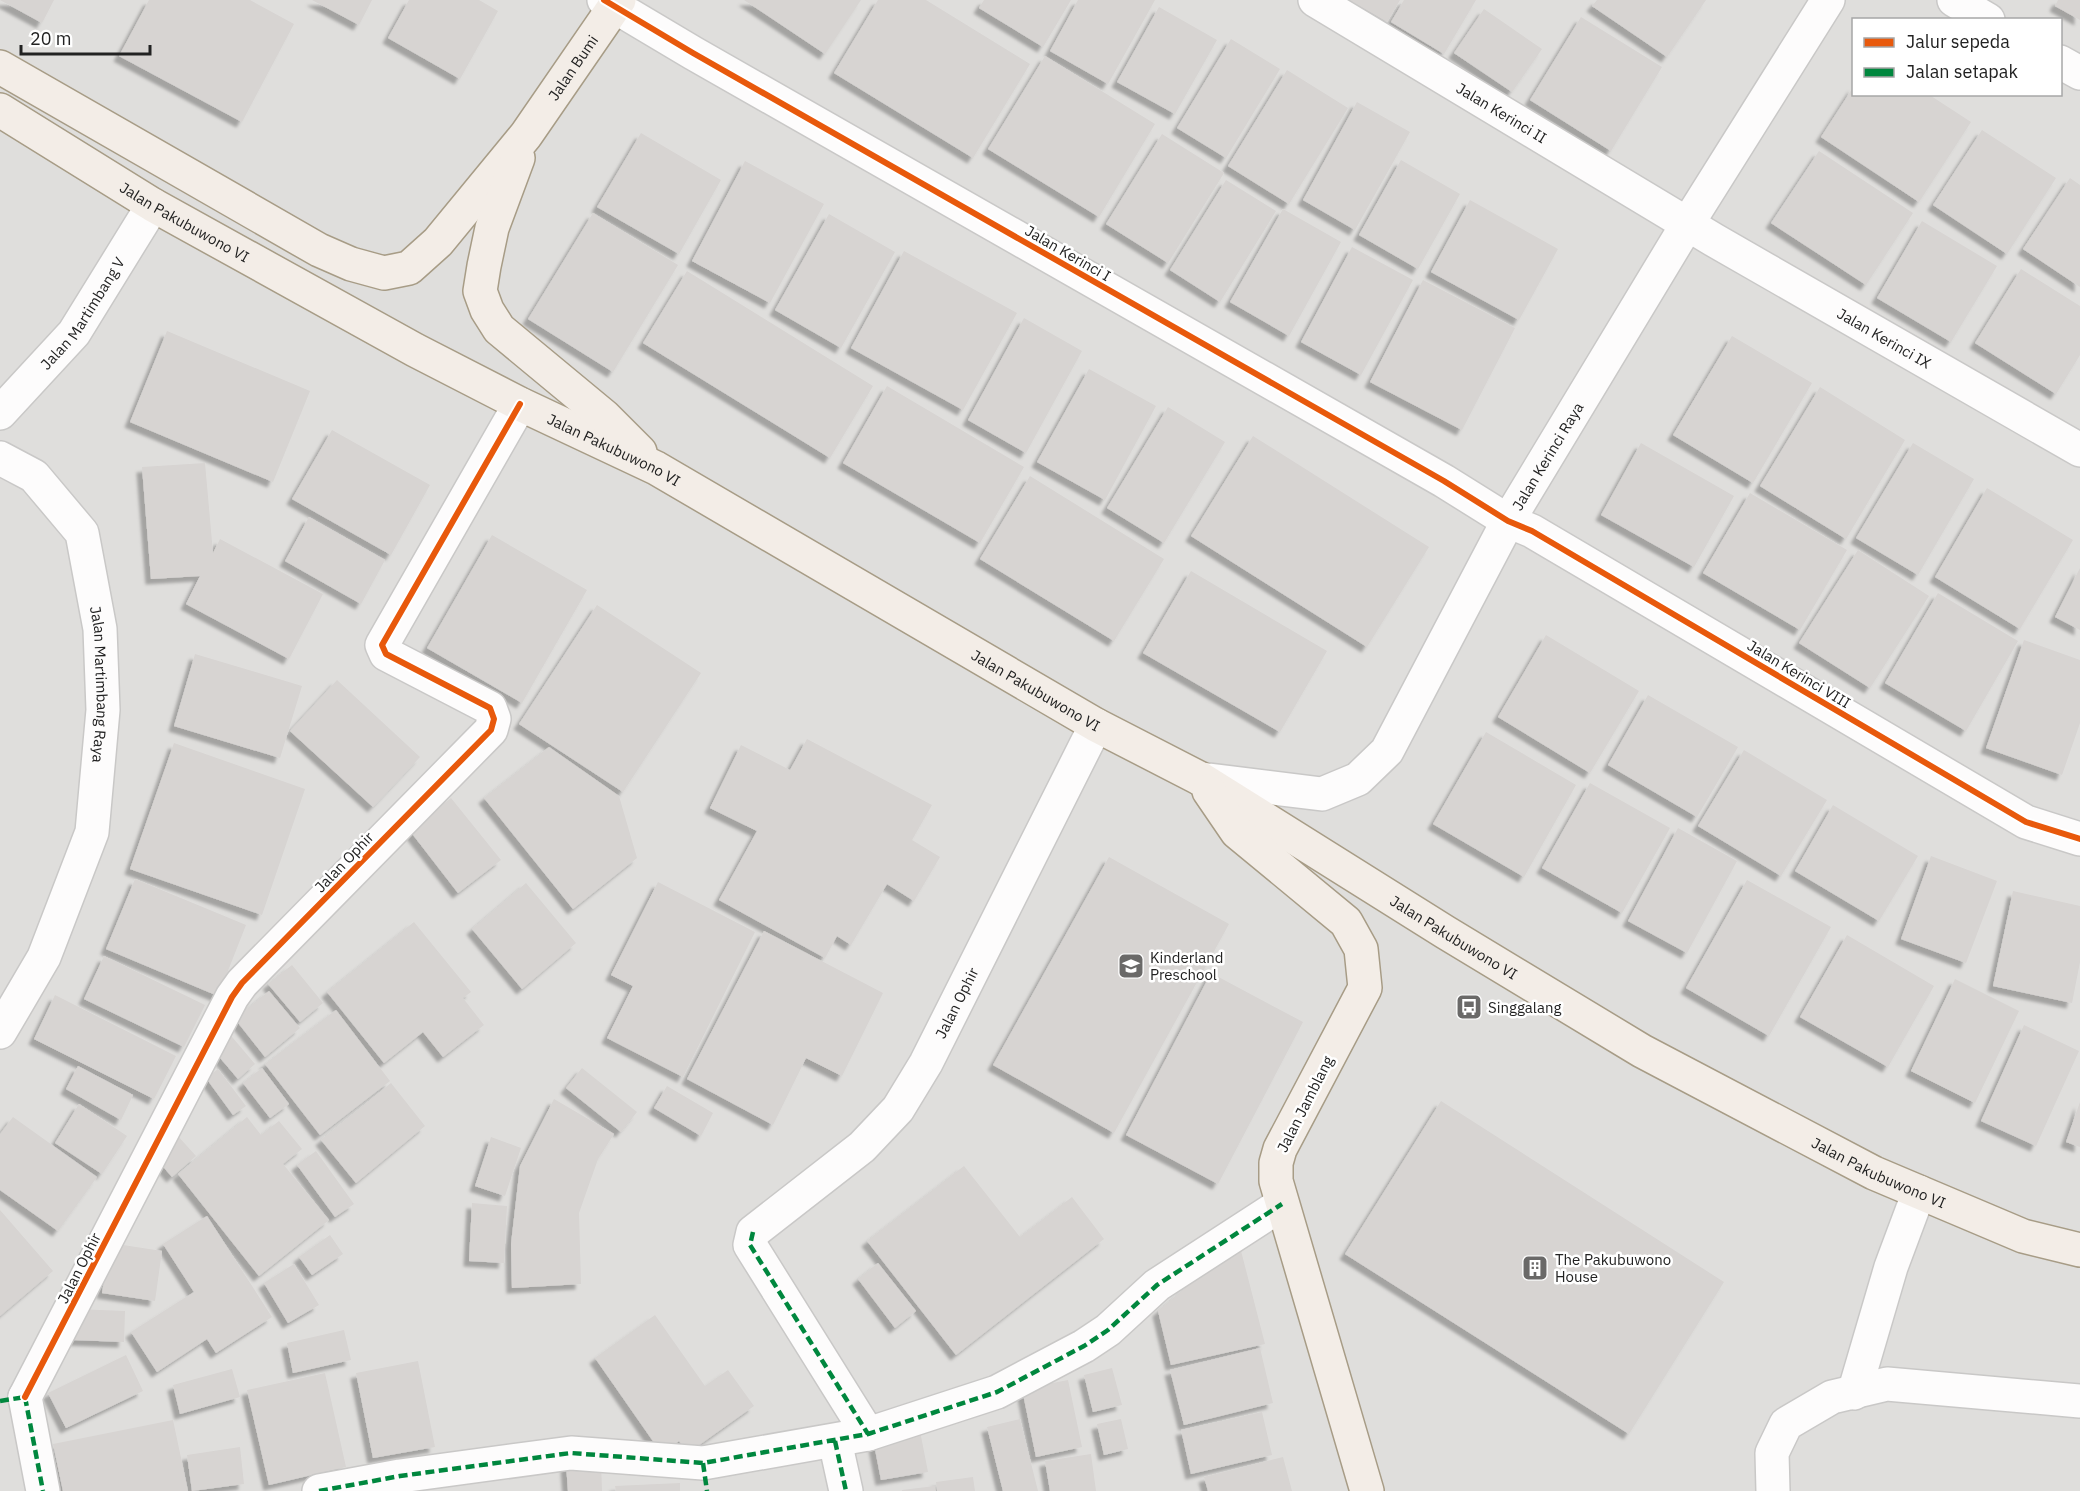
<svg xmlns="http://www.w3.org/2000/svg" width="2080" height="1491" font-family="'IBM Plex Sans',sans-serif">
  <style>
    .residential { fill: #dfdedc; fill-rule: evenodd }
    .building { fill: #d7d4d2; filter: url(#shadow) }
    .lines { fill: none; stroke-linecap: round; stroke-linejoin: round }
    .minor-casing { stroke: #c9c8c7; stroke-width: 36 }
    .major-casing { stroke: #a79c86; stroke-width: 36 }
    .minor { stroke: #fdfcfc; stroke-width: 33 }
    .major { stroke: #f3ede7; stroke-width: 33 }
    .quiet { stroke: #00873e; stroke-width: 4.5; stroke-dasharray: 9 4.5; stroke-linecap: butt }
    .cycleway-casing { stroke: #fff; stroke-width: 10 }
    .cycleway { stroke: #e8590c; stroke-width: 6 }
    .labels { text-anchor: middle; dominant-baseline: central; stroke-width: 5; stroke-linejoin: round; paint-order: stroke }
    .street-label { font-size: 15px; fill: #222; stroke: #fff }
    .poi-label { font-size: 15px; fill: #222; stroke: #fff; text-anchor: start }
  </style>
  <defs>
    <filter id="shadow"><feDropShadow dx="-5.5" dy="5.5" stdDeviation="1.5" flood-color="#0004"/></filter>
  </defs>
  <rect width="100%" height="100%" fill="#f0eeeb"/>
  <!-- residential -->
  <path class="residential" d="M 0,0 L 2080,0 L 2080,1491 L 0,1491 ZM 1854,20 L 2060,20 L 2060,94 L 1854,94 Z"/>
  <!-- building -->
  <path class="building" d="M 0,0 L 54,0 L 42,23 Z
    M 149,0 L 250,0 L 294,24 L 242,122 L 119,56 Z
    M 312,0 L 372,0 L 359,25 Z
    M 409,0 L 479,0 L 498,11 L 460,79 L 388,38 Z
    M 744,0 L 861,0 L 825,54 Z
    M 878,0 L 926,0 L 1030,64 L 973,158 L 834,73 Z
    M 984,0 L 1071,0 L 1043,47 L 979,8 Z
    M 1078,0 L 1155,0 L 1108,84 L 1050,51 Z
    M 1349,0 L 1400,0 L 1387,22 Z
    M 1404,0 L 1476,0 L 1444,54 L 1391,22 Z
    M 1597,0 L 1706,0 L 1667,57 L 1592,6 Z
    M 2058,0 L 2080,0 L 2080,20 L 2055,6 Z
    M 1159,7 L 1217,40 L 1175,114 L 1117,82 Z
    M 1484,9 L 1542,49 L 1512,92 L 1454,53 Z
    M 1581,17 L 1662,67 L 1611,151 L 1530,100 Z
    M 1231,39 L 1280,69 L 1226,158 L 1177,128 Z
    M 1045,56 L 1155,124 L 1099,217 L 988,149 Z
    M 1287,70 L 1348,108 L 1289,204 L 1228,166 Z
    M 1854,86 L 1854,94 L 1928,94 L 1971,122 L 1919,202 L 1821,137 Z
    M 1357,102 L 1410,132 L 1355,230 L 1303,200 Z
    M 1982,130 L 2056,178 L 2007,254 L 1933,205 Z
    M 641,133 L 721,180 L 679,254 L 597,207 Z
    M 1162,134 L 1224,173 L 1168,263 L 1106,224 Z
    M 1819,151 L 1913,213 L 1866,285 L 1771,223 Z
    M 1401,160 L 1460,194 L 1418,269 L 1359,235 Z
    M 745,161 L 824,204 L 770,303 L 692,261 Z
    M 2070,178 L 2080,185 L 2080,287 L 2023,249 Z
    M 1226,180 L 1276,211 L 1220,302 L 1170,270 Z
    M 1470,200 L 1558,249 L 1519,320 L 1431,272 Z
    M 1283,209 L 1341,242 L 1289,336 L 1230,302 Z
    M 593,213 L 678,265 L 613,372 L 528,319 Z
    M 829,214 L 895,252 L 841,348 L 775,310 Z
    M 1922,221 L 1997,266 L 1951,342 L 1877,298 Z
    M 1352,247 L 1413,280 L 1361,375 L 1301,342 Z
    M 904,251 L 1017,313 L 963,410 L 851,348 Z
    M 2021,269 L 2080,306 L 2080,355 L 2056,394 L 1975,343 Z
    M 687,271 L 873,386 L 830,458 L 643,343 Z
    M 1423,280 L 1515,328 L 1462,430 L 1370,382 Z
    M 1024,318 L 1082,351 L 1026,453 L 968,420 Z
    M 167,331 L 310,391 L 273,482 L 130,422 Z
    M 1732,336 L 1812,383 L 1753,483 L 1673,435 Z
    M 1089,369 L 1156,406 L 1105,500 L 1037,462 Z
    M 887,386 L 1024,467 L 980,543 L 843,463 Z
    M 1820,387 L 1905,440 L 1846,539 L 1760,486 Z
    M 1168,407 L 1225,442 L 1164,543 L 1107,508 Z
    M 332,430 L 430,485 L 391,555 L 292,499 Z
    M 1253,436 L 1429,547 L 1367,647 L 1191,536 Z
    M 1641,443 L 1734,496 L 1694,567 L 1601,515 Z
    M 1913,443 L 1974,479 L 1918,575 L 1856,538 Z
    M 205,463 L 213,553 L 220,539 L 323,594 L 289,659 L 186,604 L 200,576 L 151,579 L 142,467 Z
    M 1030,476 L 1164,559 L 1114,641 L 980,559 Z
    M 1987,488 L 2073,540 L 2020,629 L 1935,577 Z
    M 1750,493 L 1847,550 L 1800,630 L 1703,573 Z
    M 309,517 L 385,560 L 361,604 L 285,561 Z
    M 492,535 L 587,590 L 522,703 L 427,648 Z
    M 1858,550 L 1929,596 L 1870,688 L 1799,643 Z
    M 2080,568 L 2080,630 L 2055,617 Z
    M 1191,571 L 1327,651 L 1280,732 L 1143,653 Z
    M 1938,593 L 2018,641 L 1966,731 L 1885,683 Z
    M 597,605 L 701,673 L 623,792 L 519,724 Z
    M 1546,635 L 1639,691 L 1590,773 L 1498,717 Z
    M 2024,640 L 2080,660 L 2080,723 L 2062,775 L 1986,748 Z
    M 195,654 L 302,686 L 280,758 L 174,726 Z
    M 337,680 L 420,757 L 373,807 L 290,731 Z
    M 1648,695 L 1738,747 L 1697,817 L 1608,765 Z
    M 1486,732 L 1576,785 L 1524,877 L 1433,824 Z
    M 807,739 L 932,805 L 912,840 L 940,857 L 914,901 L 887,884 L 851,945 L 837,936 L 825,958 L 719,900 L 757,831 L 710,808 L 741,745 L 790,770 Z
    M 174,743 L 305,789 L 262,915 L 130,869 Z
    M 549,747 L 619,796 L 637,858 L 573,909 L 484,798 Z
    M 1744,750 L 1827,800 L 1781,876 L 1698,826 Z
    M 1590,783 L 1670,828 L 1622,913 L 1542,868 Z
    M 451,798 L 501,860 L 458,893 L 410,831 Z
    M 1833,805 L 1918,856 L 1879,921 L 1795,871 Z
    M 1678,828 L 1737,861 L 1687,953 L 1628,921 Z
    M 1931,856 L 1997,881 L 1966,963 L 1901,939 Z
    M 1109,857 L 1229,924 L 1114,1133 L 993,1065 Z
    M 135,879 L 246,925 L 218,996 L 106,949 Z
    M 1747,880 L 1831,927 L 1769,1036 L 1686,988 Z
    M 658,882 L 755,932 L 683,1077 L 607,1038 L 633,986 L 611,975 Z
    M 526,883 L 576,943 L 522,989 L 472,929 Z
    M 2013,891 L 2080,906 L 2080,962 L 2072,1003 L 1993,986 Z
    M 414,922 L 471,992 L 463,998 L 484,1025 L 443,1057 L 423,1032 L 384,1063 L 327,992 Z
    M 764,931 L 883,993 L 842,1076 L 806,1058 L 773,1125 L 687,1079 Z
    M 1847,935 L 1934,986 L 1888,1067 L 1800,1017 Z
    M 104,956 L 205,1005 L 184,1047 L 84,999 Z
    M 292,965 L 323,1003 L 300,1022 L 268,984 Z
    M 1211,973 L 1303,1022 L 1218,1184 L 1126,1135 Z
    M 1955,979 L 2019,1011 L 1975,1103 L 1911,1071 Z
    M 269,991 L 300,1028 L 265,1057 L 235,1019 Z
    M 55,995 L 176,1056 L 154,1099 L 34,1039 Z
    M 336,1010 L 390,1081 L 320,1135 L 265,1064 Z
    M 2024,1025 L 2079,1051 L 2036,1146 L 1981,1121 Z
    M 227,1031 L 255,1064 L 238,1079 L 210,1046 Z
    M 78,1066 L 133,1095 L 121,1120 L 66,1089 Z
    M 262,1068 L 289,1104 L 270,1118 L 243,1083 Z
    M 582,1068 L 637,1112 L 621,1132 L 566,1088 Z
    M 218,1069 L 246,1106 L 233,1115 L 206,1078 Z
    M 391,1083 L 425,1126 L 356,1183 L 321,1140 Z
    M 667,1086 L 713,1113 L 701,1136 L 654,1108 Z
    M 554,1099 L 614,1134 L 598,1159 L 579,1213 L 581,1284 L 512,1288 L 511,1244 L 520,1166 Z
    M 1441,1101 L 1724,1282 L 1629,1434 L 1345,1254 Z
    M 2080,1102 L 2080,1147 L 2066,1142 Z
    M 79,1104 L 127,1136 L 102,1174 L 55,1143 Z
    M 13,1117 L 97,1177 L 58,1231 L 0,1190 L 0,1134 Z
    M 247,1117 L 261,1135 L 279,1121 L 302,1149 L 283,1164 L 329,1220 L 259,1276 L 178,1174 Z
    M 177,1135 L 196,1156 L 172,1177 L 153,1155 Z
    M 491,1137 L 521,1148 L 505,1196 L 475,1186 Z
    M 316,1151 L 354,1204 L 335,1217 L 297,1165 Z
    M 964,1166 L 1020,1237 L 1072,1197 L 1104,1239 L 956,1355 L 867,1241 Z
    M 472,1203 L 507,1206 L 504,1263 L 469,1261 Z
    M 0,1210 L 53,1271 L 0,1316 Z
    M 207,1216 L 272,1317 L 216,1353 L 207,1339 L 157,1372 L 131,1332 L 194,1292 L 163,1244 Z
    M 330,1235 L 343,1254 L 312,1275 L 299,1257 Z
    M 110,1243 L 162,1251 L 155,1301 L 102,1293 Z
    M 1239,1243 L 1265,1344 L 1171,1365 L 1158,1311 Z
    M 878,1263 L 916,1311 L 895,1328 L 858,1279 Z
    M 294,1264 L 319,1305 L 288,1323 L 264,1283 Z
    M 75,1309 L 125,1311 L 124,1342 L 73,1340 Z
    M 655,1315 L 705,1386 L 728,1370 L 754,1406 L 688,1453 L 679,1441 L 662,1454 L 595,1358 Z
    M 344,1330 L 351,1360 L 293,1373 L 287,1343 Z
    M 1260,1348 L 1273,1403 L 1184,1425 L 1170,1370 Z
    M 126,1355 L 143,1391 L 66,1428 L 48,1393 Z
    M 418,1361 L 435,1447 L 373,1458 L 356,1373 Z
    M 1112,1368 L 1122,1405 L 1093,1412 L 1084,1375 Z
    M 232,1369 L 240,1397 L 180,1414 L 173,1385 Z
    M 325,1373 L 346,1467 L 269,1485 L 247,1390 Z
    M 1068,1380 L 1082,1447 L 1036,1457 L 1022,1389 Z
    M 1262,1412 L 1272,1455 L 1191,1474 L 1181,1430 Z
    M 1020,1419 L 1038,1491 L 1003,1491 L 987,1427 Z
    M 1121,1419 L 1128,1449 L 1104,1455 L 1097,1424 Z
    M 173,1420 L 188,1491 L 63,1491 L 53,1444 Z
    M 920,1431 L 928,1472 L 881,1480 L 873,1439 Z
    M 240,1447 L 244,1484 L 192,1491 L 187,1455 Z
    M 1091,1454 L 1096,1491 L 1050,1491 L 1045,1461 Z
    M 1283,1457 L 1292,1491 L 1208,1491 L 1204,1477 Z
    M 601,1462 L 602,1491 L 568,1491 L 566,1464 Z
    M 973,1477 L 975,1491 L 937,1491 L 936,1482 Z
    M 680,1483 L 680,1491 L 616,1491 L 615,1486 Z
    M 935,1486 L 936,1491 L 902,1491 L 902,1490 Z"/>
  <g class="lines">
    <!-- minor casing -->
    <g class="minor-casing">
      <g id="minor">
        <path d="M 604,0 L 693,53 L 1444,481 L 1508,521 L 1532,531 L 2026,822 L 2080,839"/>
        <path id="s1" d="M 1315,0 L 1714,240 L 2080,450"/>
        <path d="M 1954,0 L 1988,20"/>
        <path d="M 2060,62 L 2080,73"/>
        <path id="s2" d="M 0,413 L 74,333 L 153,205"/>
        <path id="s3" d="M 0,458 L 34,476 L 82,533 L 100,629 L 103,710 L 92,832 L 44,957 L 0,1032"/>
        <path id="s4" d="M 1201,779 L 1322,794 L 1358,779 L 1387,751 L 1508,521 L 1688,223 L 1828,0"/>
        <path d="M 1854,1393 L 1891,1267 L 1919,1192"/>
        <path d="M 25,1397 L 232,997 L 242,983 L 491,730 L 494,719 L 490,708 L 386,654 L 382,645 L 520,404"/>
        <path d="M 25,1397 L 43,1491"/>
        <path id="s5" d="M 868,1434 L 750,1245 L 753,1232 L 862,1147 L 898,1109 L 926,1063 L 1096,725"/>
        <path d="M 835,1441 L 846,1491"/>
        <path d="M 319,1491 L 400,1476 L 571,1453 L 703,1463 L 868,1434 L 997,1392 L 1084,1346 L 1108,1330 L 1157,1285 L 1282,1204"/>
        <path d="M 1773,1491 L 1772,1453 L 1786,1424 L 1832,1397 L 1887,1384 L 2080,1401"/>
      </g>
    </g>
    <!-- major casing -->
    <g class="major-casing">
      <g id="major">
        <path id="s6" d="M 0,67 L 319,250 L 351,264 L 384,273 L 409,268 L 438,242 L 526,135 L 619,0"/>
        <path id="s7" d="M 0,110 L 153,205 L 415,350 L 520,404 L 656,468 L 1096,725 L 1201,779 L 1445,932 L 1642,1051 L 1874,1173 L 2023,1236 L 2080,1250"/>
        <path d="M 518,158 L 492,228 L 484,266 L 480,291 L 487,310 L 499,329 L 604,416 L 640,452"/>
        <path d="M 1209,791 L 1237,832 L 1346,922 L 1361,949 L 1365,988 L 1280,1149 L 1276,1163 L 1276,1181 L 1367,1491"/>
      </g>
    </g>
    <!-- minor -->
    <use href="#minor" class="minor"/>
    <!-- major -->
    <use href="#major" class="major"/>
    <!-- quiet -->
    <path class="quiet" d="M 753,1232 L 750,1245 L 868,1434
      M 25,1397 L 43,1491
      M 0,1401 L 25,1397
      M 835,1441 L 846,1491
      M 703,1463 L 707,1491
      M 319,1491 L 400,1476 L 571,1453 L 703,1463 L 868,1434 L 997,1392 L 1084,1346 L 1108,1330 L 1157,1285 L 1282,1204"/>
    <!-- cycleway casing -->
    <g class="cycleway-casing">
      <path id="cycleway" d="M 604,0 L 693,53 L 1444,481 L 1508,521 L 1532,531 L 2026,822 L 2080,839
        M 25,1397 L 232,997 L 242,983 L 491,730 L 494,719 L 490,708 L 386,654 L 382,645 L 520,404"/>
    </g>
    <!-- cycleway -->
    <use href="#cycleway" class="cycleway"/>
  </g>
  <!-- icons -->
  <defs>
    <g id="school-square" transform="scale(1.35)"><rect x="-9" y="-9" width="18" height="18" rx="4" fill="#6a6968" stroke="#fff"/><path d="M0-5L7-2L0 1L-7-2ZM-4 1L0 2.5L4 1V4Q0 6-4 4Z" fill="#fff"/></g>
    <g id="bus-square" transform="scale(1.35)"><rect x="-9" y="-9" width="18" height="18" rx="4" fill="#6a6968" stroke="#fff"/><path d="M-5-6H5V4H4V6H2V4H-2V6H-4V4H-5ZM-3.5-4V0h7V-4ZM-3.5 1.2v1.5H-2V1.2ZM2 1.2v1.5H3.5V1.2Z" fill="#fff"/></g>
    <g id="building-square" transform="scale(1.35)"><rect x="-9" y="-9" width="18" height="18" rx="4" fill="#6a6968" stroke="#fff"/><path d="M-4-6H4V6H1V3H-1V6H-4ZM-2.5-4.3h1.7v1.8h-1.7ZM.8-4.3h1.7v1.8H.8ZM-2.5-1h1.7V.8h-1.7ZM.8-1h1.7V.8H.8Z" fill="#fff"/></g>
  </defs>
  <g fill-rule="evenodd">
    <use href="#school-square" x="1131" y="966"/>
    <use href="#bus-square" x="1469" y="1007"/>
    <use href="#building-square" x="1535" y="1268"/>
  </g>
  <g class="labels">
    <!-- street labels -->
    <g class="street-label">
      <text stroke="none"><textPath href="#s6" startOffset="722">Jalan Bumi</textPath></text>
      <text stroke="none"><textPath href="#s1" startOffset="218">Jalan Kerinci II</textPath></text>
      <text stroke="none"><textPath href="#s7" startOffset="216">Jalan Pakubuwono VI</textPath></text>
      <text transform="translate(1068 253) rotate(30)">Jalan Kerinci I</text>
      <text stroke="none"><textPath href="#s2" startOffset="130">Jalan Martimbang V</textPath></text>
      <text stroke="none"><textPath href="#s1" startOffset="662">Jalan Kerinci IX</textPath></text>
      <text stroke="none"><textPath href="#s7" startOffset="702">Jalan Pakubuwono VI</textPath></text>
      <text stroke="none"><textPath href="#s4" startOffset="537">Jalan Kerinci Raya</textPath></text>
      <text transform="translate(1799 674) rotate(31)">Jalan Kerinci VIII</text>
      <text stroke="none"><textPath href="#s3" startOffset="266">Jalan Martimbang Raya</textPath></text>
      <text stroke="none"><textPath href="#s7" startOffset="1188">Jalan Pakubuwono VI</textPath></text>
      <text transform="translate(344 862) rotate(-46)">Jalan Ophir</text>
      <text stroke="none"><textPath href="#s7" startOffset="1674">Jalan Pakubuwono VI</textPath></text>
      <text stroke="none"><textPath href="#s5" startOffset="548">Jalan Ophir</textPath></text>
      <text transform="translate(1305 1104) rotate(-63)">Jalan Jamblang</text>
      <text stroke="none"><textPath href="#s7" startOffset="2160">Jalan Pakubuwono VI</textPath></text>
      <text transform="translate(79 1268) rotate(-63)">Jalan Ophir</text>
    </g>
    <!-- poi labels -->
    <g class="poi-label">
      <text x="1150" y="957">Kinderland<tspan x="1150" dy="17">Preschool</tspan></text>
      <text x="1488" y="1007">Singgalang</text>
      <text x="1555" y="1259">The Pakubuwono<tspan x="1555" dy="17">House</tspan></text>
    </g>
  </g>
  <!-- legend -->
  <rect x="1852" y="18" width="210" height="78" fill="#ffffff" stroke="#a7a7a7" stroke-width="1.5"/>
  <rect x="1864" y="38" width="30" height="9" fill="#e8590c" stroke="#a7a7a7" stroke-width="1.5"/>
  <text x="1906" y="48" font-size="18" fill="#222222">Jalur sepeda</text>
  <rect x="1864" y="68" width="30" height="9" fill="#00873e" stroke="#a7a7a7" stroke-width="1.5"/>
  <text x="1906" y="78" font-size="18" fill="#222222">Jalan setapak</text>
  <!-- scale -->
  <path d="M21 45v9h129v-9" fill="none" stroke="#222222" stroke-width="3"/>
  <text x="30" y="45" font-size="18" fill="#222222" stroke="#ffffff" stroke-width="4.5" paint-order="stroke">20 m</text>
</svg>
